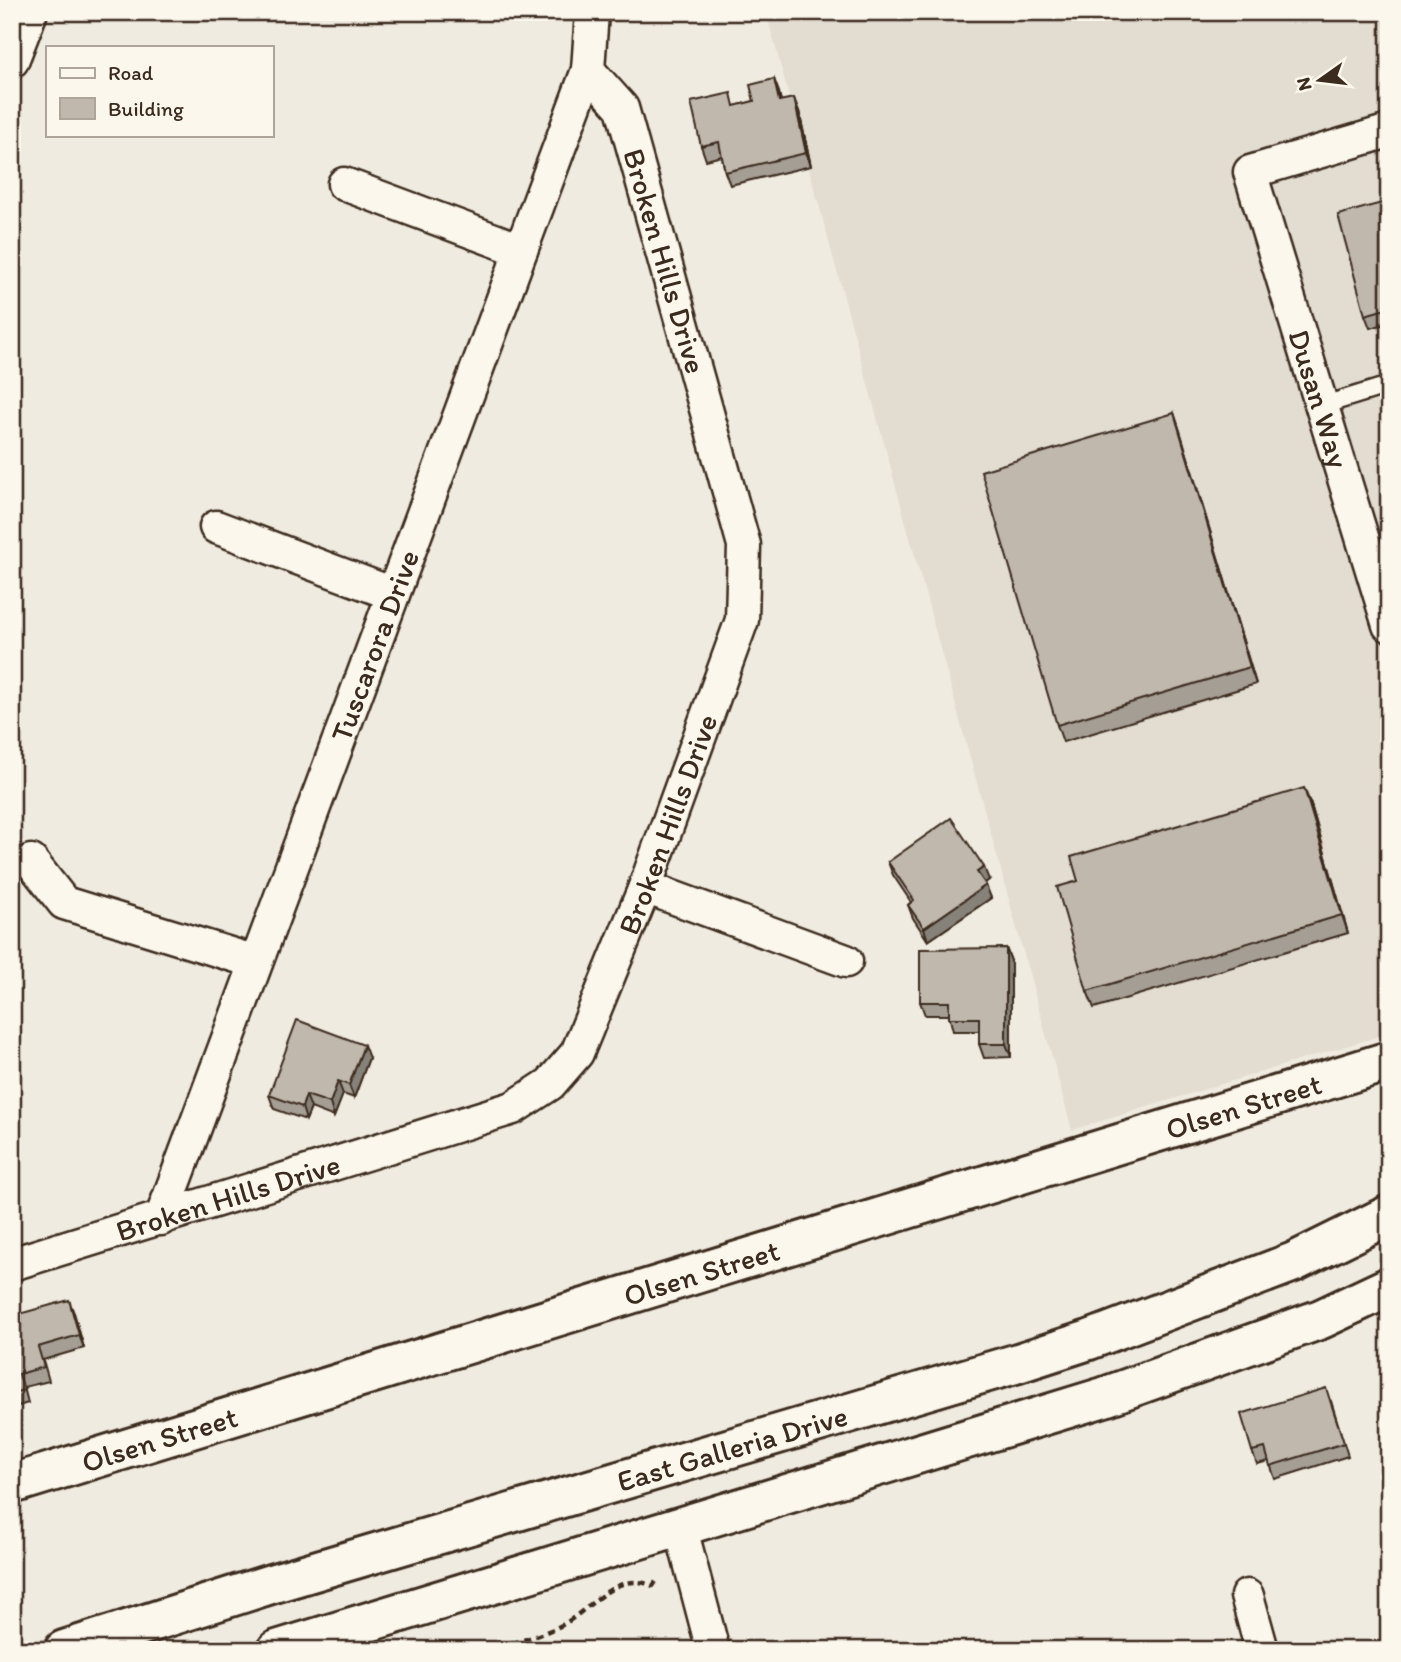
<svg xmlns="http://www.w3.org/2000/svg" width="1401" height="1662" font-family="Itim,sans-serif">
  <style>
    .built { fill: #e2dcd1 }
    .lines { fill: none; stroke-linecap: round; stroke-linejoin: round }
    .service-casing { stroke: #3b2a1e; stroke-width: 21 }
    .minor-casing { stroke: #3b2a1e; stroke-width: 37 }
    .tertiary-casing { stroke: #3b2a1e; stroke-width: 44 }
    .secondary-casing { stroke: #3b2a1e; stroke-width: 44 }
    .path { stroke: #3b2a1e; stroke-width: 4.5; stroke-dasharray: 7 5; stroke-linecap: butt }
    .service { stroke: #fbf7ec; stroke-width: 16 }
    .minor { stroke: #fbf7ec; stroke-width: 32 }
    .tertiary { stroke: #fbf7ec; stroke-width: 38 }
    .secondary { stroke: #fbf7ec; stroke-width: 38 }
    .wall { fill: #a59e95; stroke: #3b2a1e; stroke-width: 2 }
    .shaded-wall { fill: #868179; stroke: #3b2a1e; stroke-width: 2 }
    .building { fill: #c0b8ad; stroke: #3b2a1e; stroke-width: 2 }
    .labels { text-anchor: middle; dominant-baseline: central; stroke-width: 5; stroke-linejoin: round; paint-order: stroke }
    .street-label { font-size: 30px; fill: #3b2a1e; stroke: #fbf7ec }
  </style>
  <rect width="100%" height="100%" fill="#f0ebe0"/>
  <filter id="ink" filterUnits="userSpaceOnUse"><feTurbulence type="fractalNoise" baseFrequency=".0143" numOctaves="2"/><feDisplacementMap in="SourceGraphic" scale="14" xChannelSelector="R" yChannelSelector="G"/><feConvolveMatrix kernelMatrix="1 2 1 2 8 2 1 2 1" color-interpolation-filters="sRGB"/></filter>
  <g filter="url(#ink)">
    <!-- built -->
    <path class="built" d="M 766,12 L 1389,12 L 1389,1033 L 1072,1130 Z"/>
    <g class="lines">
      <!-- service casing -->
      <g class="service-casing">
        <path id="service" d="M 1321,406 L 1389,385"/>
      </g>
      <!-- minor casing -->
      <g class="minor-casing">
        <g id="minor">
          <path d="M 12,61 L 31,12"/>
          <path id="s1" d="M 1389,131 L 1250,172 L 1389,625"/>
          <path d="M 344,184 L 521,250"/>
          <path d="M 216,527 L 393,594"/>
          <path d="M 31,861 L 64,903 L 256,962"/>
          <path d="M 645,887 L 846,961"/>
          <path id="s2" d="M 161,1219 L 588,70 L 592,12"/>
          <path id="s3" d="M 12,1264 L 513,1108 L 550,1084 L 577,1053 L 645,887 L 742,620 L 744,545 L 622,108 L 588,70"/>
          <path d="M 680,1525 L 713,1650"/>
          <path d="M 1247,1596 L 1262,1650"/>
        </g>
      </g>
      <!-- tertiary casing -->
      <g class="tertiary-casing">
        <g id="tertiary">
          <path id="s4" d="M 12,1484 L 1389,1061"/>
        </g>
      </g>
      <!-- secondary casing -->
      <g class="secondary-casing">
        <g id="secondary">
          <path id="s5" d="M 64,1650 L 274,1583 L 1015,1364 L 1089,1340 L 1294,1262 L 1389,1215"/>
          <path d="M 277,1650 L 1104,1397 L 1321,1319 L 1389,1287"/>
        </g>
      </g>
      <!-- path -->
      <path class="path" d="M 489,1650 C 513,1643 540,1636 562,1625 C 592,1609 616,1569 653,1586 L 657,1580"/>
      <!-- service -->
      <use href="#service" class="service"/>
      <!-- minor -->
      <use href="#minor" class="minor"/>
      <!-- tertiary -->
      <use href="#tertiary" class="tertiary"/>
      <!-- secondary -->
      <use href="#secondary" class="secondary"/>
    </g>
    <!-- wall -->
    <path class="wall" d="M 774,79 L 781,101 L 799,111 L 811,166 L 730,185 L 725,172 L 722,156 L 706,160 L 701,146 L 736,106 L 754,101 Z
      M 1389,201 L 1389,323 L 1370,328 L 1365,315 Z
      M 1174,413 L 1180,431 L 1256,684 L 1063,742 L 1057,725 Z
      M 1311,805 L 1348,933 L 1094,1008 L 1087,991 Z
      M 888,862 L 989,880 L 985,883 L 991,898 L 928,941 L 913,918 L 908,905 L 911,902 L 893,875 Z
      M 1006,948 L 1011,961 L 1011,1057 L 984,1058 L 979,1044 L 979,1031 L 953,1031 L 949,1015 L 925,1015 L 920,1002 Z
      M 369,1058 L 354,1098 L 343,1094 L 334,1117 L 311,1108 L 306,1120 L 274,1109 L 269,1095 Z
      M 74,1313 L 84,1348 L 43,1360 L 49,1381 L 24,1387 L 28,1403 L 12,1408 L 12,1316 Z
      M 1331,1401 L 1348,1456 L 1275,1479 L 1269,1461 L 1257,1464 L 1252,1451 Z"/>
    <!-- shaded-wall -->
    <path class="shaded-wall" d="M 774,79 L 779,92 L 784,114 L 779,101 Z
      M 794,98 L 799,111 L 811,166 L 806,153 Z
      M 1174,413 L 1180,431 L 1256,684 L 1250,667 Z
      M 1304,788 L 1311,805 L 1348,933 L 1342,915 Z
      M 984,867 L 989,880 L 982,885 L 977,872 Z
      M 986,885 L 991,898 L 928,941 L 924,928 Z
      M 1006,948 L 1011,961 L 1011,1057 L 1006,1044 Z
      M 364,1045 L 369,1058 L 354,1098 L 349,1085 Z
      M 338,1081 L 343,1094 L 334,1117 L 330,1103 Z
      M 306,1095 L 311,1108 L 306,1120 L 302,1107 Z
      M 69,1300 L 74,1313 L 84,1348 L 79,1335 Z"/>
    <!-- building -->
    <path class="building" d="M 774,79 L 779,101 L 794,98 L 806,153 L 725,172 L 719,142 L 701,146 L 691,102 L 731,93 L 734,106 L 754,101 L 750,85 Z
      M 1389,201 L 1389,308 L 1365,315 L 1338,215 Z
      M 1174,413 L 1250,667 L 1057,725 L 981,471 Z
      M 1304,788 L 1342,915 L 1087,991 L 1057,887 L 1078,881 L 1071,857 Z
      M 951,818 L 984,867 L 977,872 L 986,885 L 924,928 L 908,905 L 914,900 L 888,862 Z
      M 1006,948 L 1006,1044 L 979,1044 L 979,1018 L 949,1018 L 949,1002 L 920,1002 L 920,949 Z
      M 297,1020 L 364,1045 L 349,1085 L 338,1081 L 330,1103 L 306,1095 L 302,1107 L 269,1095 Z
      M 69,1300 L 79,1335 L 38,1347 L 44,1367 L 19,1374 L 24,1390 L 12,1393 L 12,1316 Z
      M 1326,1388 L 1344,1443 L 1270,1466 L 1265,1448 L 1252,1451 L 1241,1414 Z"/>
  </g>
  <g class="labels">
    <!-- street labels -->
    <g class="street-label">
      <text transform="translate(665 261) rotate(74)">Broken Hills Drive</text>
      <text stroke="none"><textPath href="#s1" startOffset="382">Dusan Way</textPath></text>
      <text stroke="none"><textPath href="#s2" startOffset="612">Tuscarora Drive</textPath></text>
      <text stroke="none"><textPath href="#s3" startOffset="856">Broken Hills Drive</textPath></text>
      <text stroke="none"><textPath href="#s4" startOffset="1288">Olsen Street</textPath></text>
      <text stroke="none"><textPath href="#s3" startOffset="226">Broken Hills Drive</textPath></text>
      <text stroke="none"><textPath href="#s4" startOffset="721">Olsen Street</textPath></text>
      <text stroke="none"><textPath href="#s4" startOffset="154">Olsen Street</textPath></text>
      <text stroke="none"><textPath href="#s5" startOffset="698">East Galleria Drive</textPath></text>
    </g>
  </g>
  <!-- margin -->
  <rect width="1401" height="1662" fill="none" stroke="#fbf7ec" stroke-width="42"/>
  <rect x="21" y="21" width="1359" height="1620" fill="none" stroke="#3b2a1e" stroke-width="2.5" filter="url(#ink)"/>
  <!-- legend -->
  <rect x="46" y="46" width="228" height="91" fill="#fbf7ec" stroke="#aea59a" stroke-width="2"/>
  <rect x="60" y="68" width="35" height="10" fill="#fbf7ec" stroke="#aea59a" stroke-width="2"/>
  <text x="108" y="80" font-size="21" fill="#3b2a1e">Road</text>
  <rect x="60" y="98" width="35" height="21" fill="#c0b8ad" stroke="#aea59a" stroke-width="2"/>
  <text x="108" y="116" font-size="21" fill="#3b2a1e">Building</text>
  <!-- north arrow -->
  <g transform="translate(1320 80) rotate(256)" stroke="#fbf7ec" stroke-width="5" paint-order="stroke">
  <path d="M0-5L12 26L0 18L-12 26Z" fill="#3b2a1e"/>
  <text y="-10" font-size="19" font-weight="bold" text-anchor="middle" fill="#3b2a1e">N</text>
  </g>
</svg>
